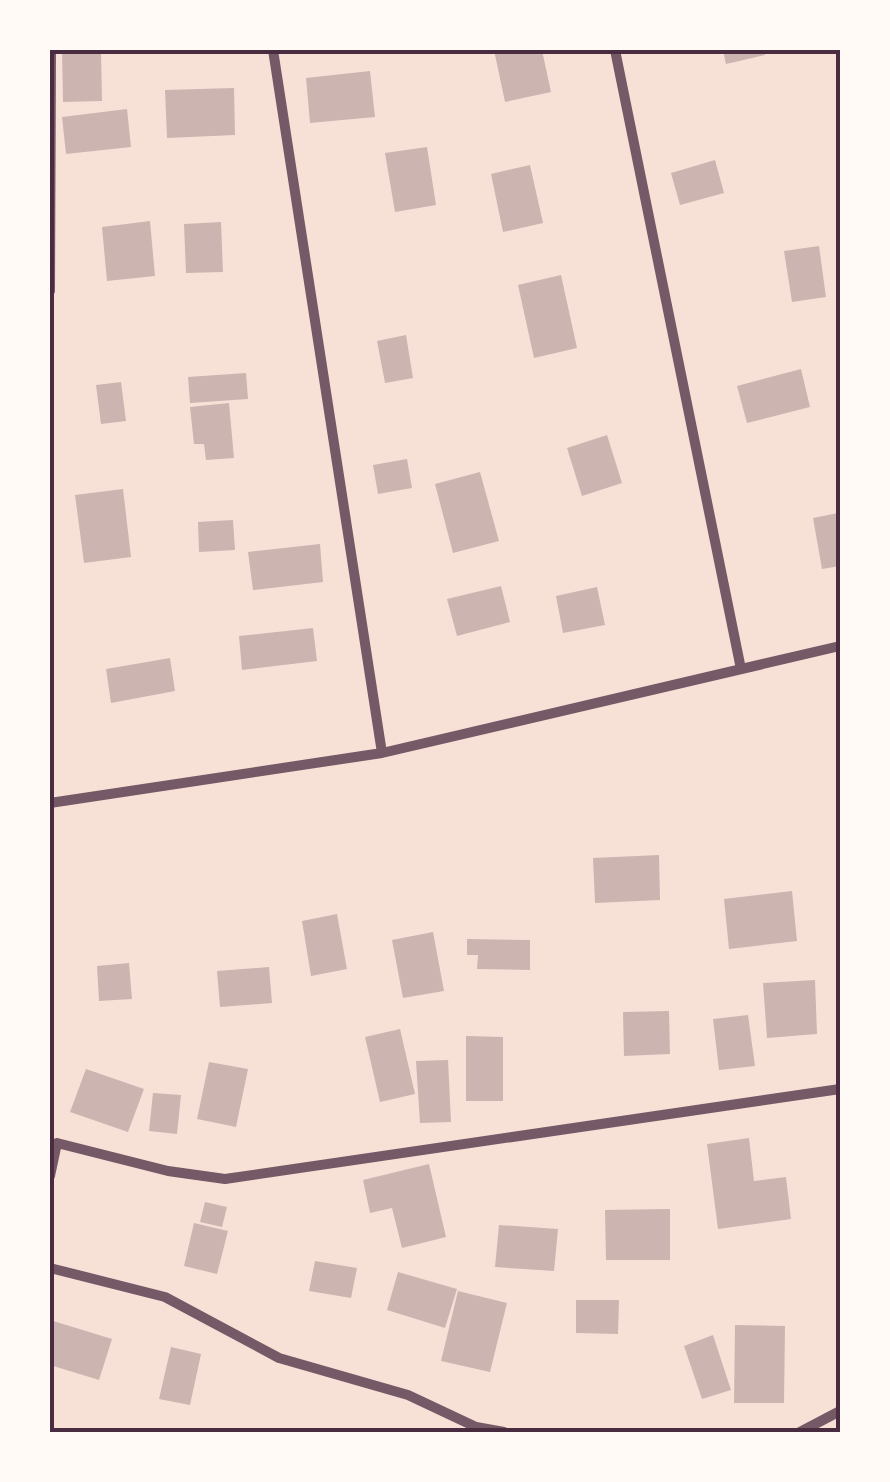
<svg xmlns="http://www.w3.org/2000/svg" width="890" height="1482" font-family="Overpass,sans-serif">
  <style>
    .building { fill: #ccb4b1 }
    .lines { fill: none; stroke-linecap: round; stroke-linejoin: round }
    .minor { stroke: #755966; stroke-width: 10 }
    .neatline { fill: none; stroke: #4a2c40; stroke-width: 4 }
  </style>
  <rect width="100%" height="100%" fill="#f7e1d7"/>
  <!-- building -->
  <path class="building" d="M 62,50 L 101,50 L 102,101 L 63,102 Z
    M 494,50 L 542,50 L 551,92 L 505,102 Z
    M 723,50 L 764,50 L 765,55 L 726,64 Z
    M 370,71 L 375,117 L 310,123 L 306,78 Z
    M 234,88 L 235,135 L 167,138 L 165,90 Z
    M 127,109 L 131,147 L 66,154 L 62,117 Z
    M 427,147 L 436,205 L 395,212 L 385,153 Z
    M 715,160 L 724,193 L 680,205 L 671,173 Z
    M 530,165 L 543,223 L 503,232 L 491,174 Z
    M 150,221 L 155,276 L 107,281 L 102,227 Z
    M 221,222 L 223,272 L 186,273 L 184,224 Z
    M 819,246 L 826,297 L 792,302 L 784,251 Z
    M 561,275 L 577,348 L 534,358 L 518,285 Z
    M 406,335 L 413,378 L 385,383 L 377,341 Z
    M 801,369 L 810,407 L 747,423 L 737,386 Z
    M 246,373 L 248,399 L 190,403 L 188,377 Z
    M 121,382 L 126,421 L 101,424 L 96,385 Z
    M 229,403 L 234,458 L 206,460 L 204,444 L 194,444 L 190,407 Z
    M 607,435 L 622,483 L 582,496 L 567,448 Z
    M 407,459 L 412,488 L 378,494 L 373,465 Z
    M 480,472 L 499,541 L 453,553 L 435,484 Z
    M 123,489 L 131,557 L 84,563 L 75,495 Z
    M 838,513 L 840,566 L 822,569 L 813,518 Z
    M 233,520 L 235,550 L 199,552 L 198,522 Z
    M 320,544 L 323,582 L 253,590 L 248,552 Z
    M 501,586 L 510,622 L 457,636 L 447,599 Z
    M 597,587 L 605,625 L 563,633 L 556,596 Z
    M 313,628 L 317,661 L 242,670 L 239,636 Z
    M 170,658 L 175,691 L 111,703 L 106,669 Z
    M 659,855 L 660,900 L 595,903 L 593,858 Z
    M 792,891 L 797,941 L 729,949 L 724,899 Z
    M 337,914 L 347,969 L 311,976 L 302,921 Z
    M 433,932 L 444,991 L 403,998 L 392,940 Z
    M 467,939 L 530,940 L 530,970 L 477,969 L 478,955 L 467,955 Z
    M 129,963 L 132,999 L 99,1001 L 97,966 Z
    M 269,967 L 272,1003 L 220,1007 L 217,971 Z
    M 815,980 L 817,1034 L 767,1038 L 763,983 Z
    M 669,1011 L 670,1054 L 624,1056 L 623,1012 Z
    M 748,1015 L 755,1066 L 719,1070 L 713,1019 Z
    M 400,1029 L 415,1094 L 380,1102 L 365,1037 Z
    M 466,1036 L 503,1037 L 503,1101 L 466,1101 Z
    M 448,1060 L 451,1122 L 420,1123 L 416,1061 Z
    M 209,1062 L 248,1069 L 236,1127 L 197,1119 Z
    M 86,1069 L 144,1089 L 128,1132 L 70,1112 Z
    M 153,1093 L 181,1095 L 177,1134 L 149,1131 Z
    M 749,1138 L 754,1181 L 786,1177 L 791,1219 L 718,1229 L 707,1144 Z
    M 429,1164 L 446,1237 L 402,1248 L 392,1208 L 370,1213 L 363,1180 Z
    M 205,1202 L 227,1207 L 222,1227 L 200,1222 Z
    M 670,1209 L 670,1260 L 606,1260 L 605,1210 Z
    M 194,1223 L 228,1231 L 217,1274 L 184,1266 Z
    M 499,1225 L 558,1229 L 554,1271 L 495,1267 Z
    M 315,1261 L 357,1268 L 351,1298 L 309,1291 Z
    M 398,1272 L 457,1289 L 445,1328 L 387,1310 Z
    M 458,1291 L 507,1303 L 490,1372 L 441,1361 Z
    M 576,1300 L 619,1300 L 618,1334 L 576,1333 Z
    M 50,1320 L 112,1339 L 99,1380 L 50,1365 Z
    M 735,1325 L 785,1326 L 784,1403 L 734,1403 Z
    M 713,1335 L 731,1390 L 702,1399 L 684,1346 Z
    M 171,1347 L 201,1354 L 190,1405 L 159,1399 Z"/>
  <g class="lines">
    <!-- minor -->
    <path class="minor" d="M 273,50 L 382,753
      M 615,50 L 741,669
      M 50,291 L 51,50
      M 50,803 L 382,753 L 840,646
      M 50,1176 L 57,1143 L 168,1171 L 225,1179 L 840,1089
      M 50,1268 L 165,1297 L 279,1358 L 408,1395 L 476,1427 L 504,1432
      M 800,1432 L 840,1411"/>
  </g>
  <!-- border -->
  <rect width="890" height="1482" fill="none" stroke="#fffaf5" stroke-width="105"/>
  <rect x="52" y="52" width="786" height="1378" class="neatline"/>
</svg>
